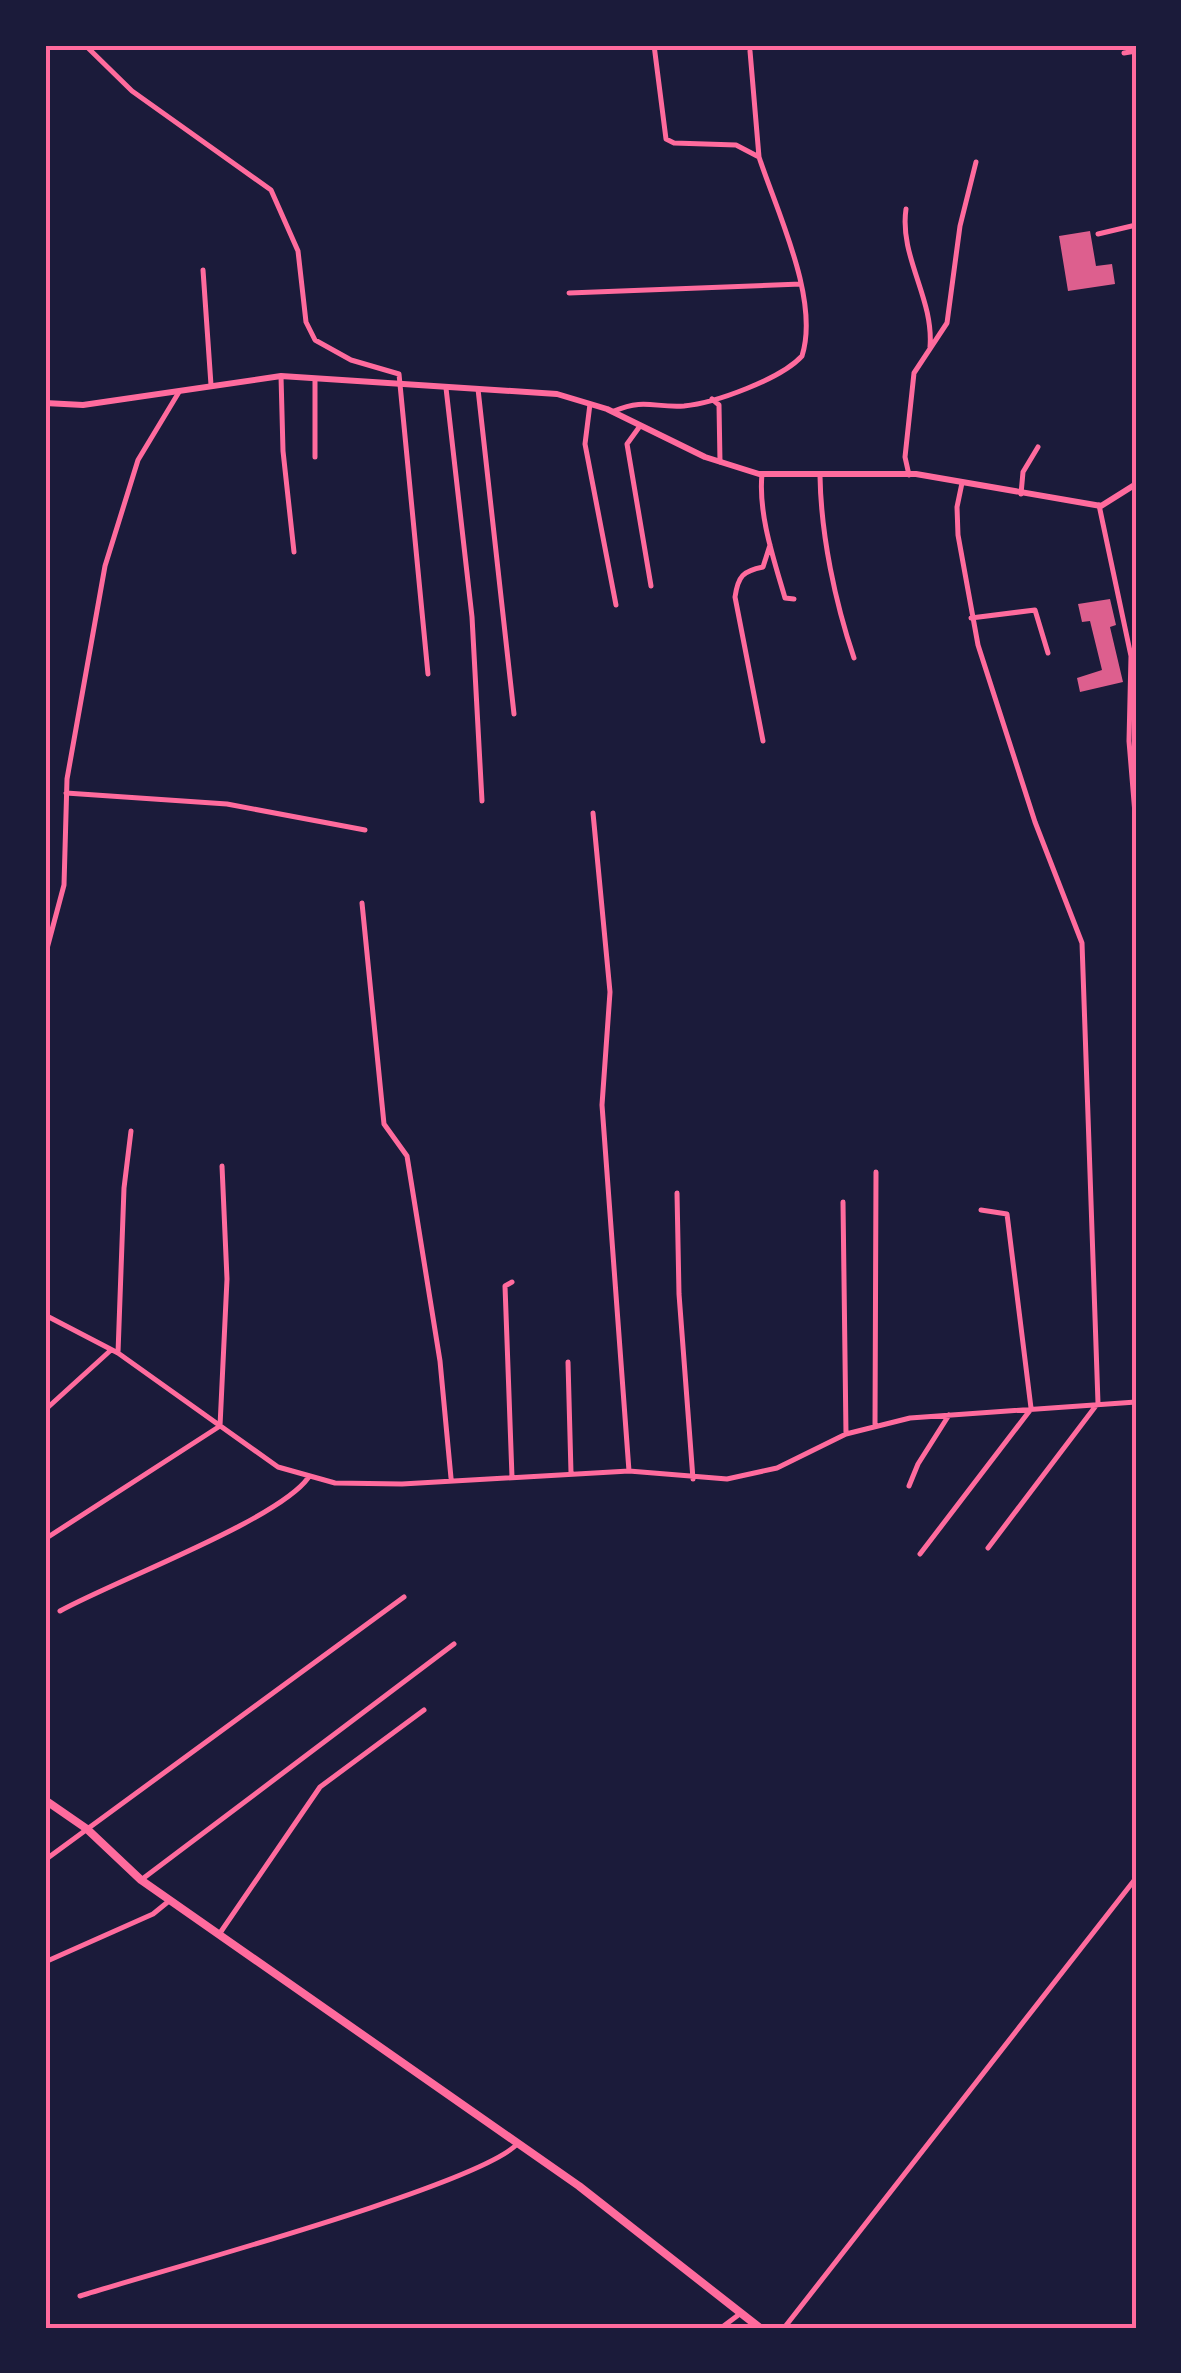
<svg xmlns="http://www.w3.org/2000/svg" width="1181" height="2373" font-family="'Roboto Condensed',sans-serif">
  <style>
    .building { fill: #dd5f8e }
    .lines { fill: none; stroke-linecap: round; stroke-linejoin: round }
    .minor { stroke: #ff6b9d; stroke-width: 5 }
    .tertiary { stroke: #ff6b9d; stroke-width: 6 }
    .secondary { stroke: #ff6b9d; stroke-width: 8 }
    .neatline { fill: none; stroke: #ff6b9d; stroke-width: 4 }
  </style>
  <rect width="100%" height="100%" fill="#1b1b3a"/>
  <!-- building -->
  <path class="building" d="M 1090,231 L 1096,266 L 1112,264 L 1115,284 L 1068,291 L 1059,236 Z
    M 1110,599 L 1116,625 L 1110,627 L 1123,682 L 1080,692 L 1077,678 L 1102,670 L 1090,621 L 1082,622 L 1078,604 Z"/>
  <g class="lines">
    <!-- minor -->
    <path class="minor" d="M 85,45 L 132,91 L 271,190 L 298,251 L 306,322 L 315,340 L 351,360 L 399,374 L 428,674
      M 1124,45 L 1136,45
      M 750,51 L 759,157
      M 1124,53 L 1136,51
      M 906,209 C 899,257 934,298 930,347
      M 1098,234 L 1136,225
      M 203,270 L 211,385
      M 569,293 L 801,284
      M 281,376 L 283,451 L 294,552
      M 315,380 L 315,457
      M 446,388 L 472,617 L 482,801
      M 478,389 L 514,714
      M 712,399 L 719,405 L 720,462
      M 590,404 L 585,444 L 616,605
      M 614,411 C 645,398 654,408 684,406 C 715,403 781,379 802,356 C 820,300 777,212 759,157 L 736,145 L 674,143 L 666,139 L 654,45
      M 640,426 L 627,444 L 651,586
      M 762,474 C 758,514 774,560 785,598 L 794,599
      M 909,475 L 905,457 L 914,373 L 947,323 L 960,226 L 976,162
      M 820,476 C 821,535 835,602 854,658
      M 962,483 L 957,507 L 958,535 L 978,645 L 1035,822 L 1082,943 L 1098,1403
      M 1021,494 L 1023,472 L 1038,447
      M 1099,505 L 1131,656 L 1129,741 L 1136,826
      M 971,618 L 1035,610 L 1048,653
      M 763,741 L 735,597 C 738,576 743,571 763,567 L 770,545
      M 66,793 L 227,804 L 365,830
      M 593,813 L 610,992 L 602,1105 L 629,1471
      M 362,903 L 384,1124 L 407,1156 L 440,1361 L 451,1478
      M 45,956 L 64,885 L 67,779 L 105,566 L 138,460 L 179,392
      M 677,1193 L 679,1294 L 693,1479
      M 843,1202 L 846,1434
      M 981,1210 L 1007,1214 L 1031,1408
      M 512,1282 L 505,1286 L 512,1477
      M 45,1315 L 118,1353 L 278,1467 L 335,1483 L 402,1484 L 629,1471 L 727,1479 L 777,1468 L 846,1434 L 910,1418 L 1136,1402
      M 118,1353 L 124,1188 L 131,1131
      M 568,1362 L 571,1473
      M 45,1410 L 111,1350
      M 875,1425 L 876,1172
      M 220,1426 L 227,1279 L 222,1166
      M 909,1486 L 918,1464 L 949,1415
      M 45,1539 L 220,1426
      M 988,1548 L 1098,1403
      M 920,1554 L 1031,1409
      M 60,1611 C 114,1581 278,1520 308,1478
      M 45,1860 L 404,1597
      M 141,1880 L 454,1644
      M 220,1933 L 320,1787 L 424,1710
      M 45,1962 L 153,1914 L 169,1901
      M 80,2296 C 152,2273 484,2184 518,2143
      M 721,2328 L 741,2313
      M 784,2328 L 1136,1878"/>
    <!-- tertiary -->
    <path class="tertiary" d="M 45,403 L 83,405 L 281,376 L 557,394 L 607,409 L 705,457 L 759,474 L 916,474 L 1101,506 L 1136,484"/>
    <!-- secondary -->
    <path class="secondary" d="M 45,1800 L 87,1829 L 141,1880 L 579,2186 L 760,2328"/>
  </g>
  <!-- border -->
  <rect width="1181" height="2373" fill="none" stroke="#1b1b3a" stroke-width="95"/>
  <rect x="48" y="48" width="1086" height="2278" class="neatline"/>
</svg>
